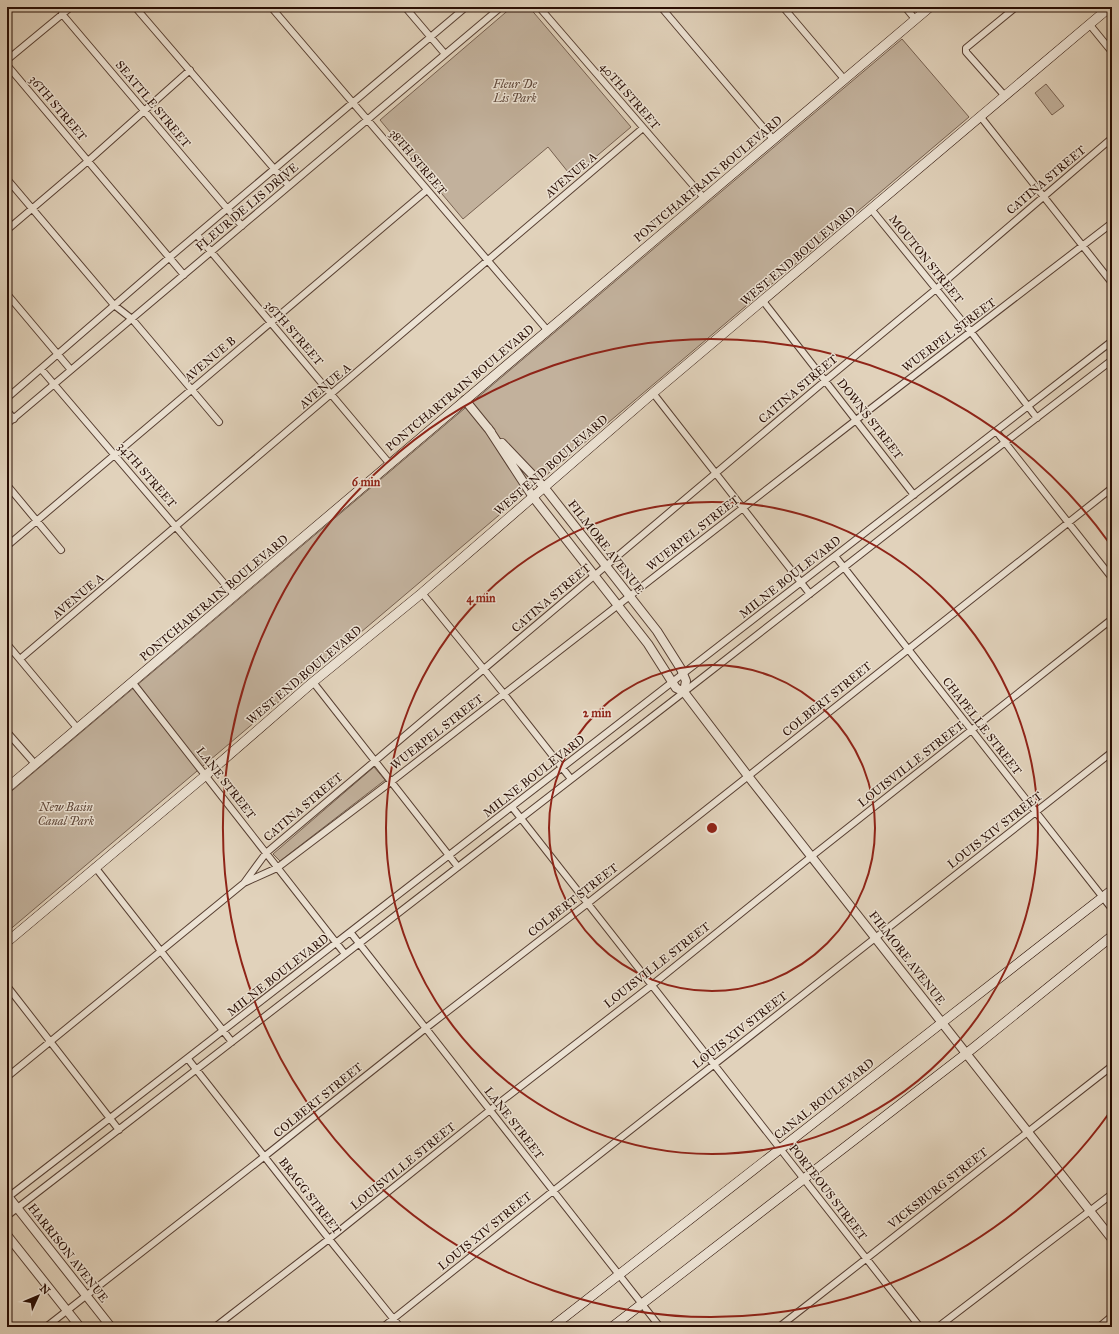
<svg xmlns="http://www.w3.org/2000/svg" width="1119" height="1334" font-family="'IM FELL Great Primer',serif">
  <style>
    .green { fill: #c2b19c; stroke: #766050 }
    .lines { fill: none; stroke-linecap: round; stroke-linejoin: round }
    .minor-casing { stroke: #573f32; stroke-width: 8 }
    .tertiary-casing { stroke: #573f32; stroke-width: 10 }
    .secondary-casing { stroke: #290e04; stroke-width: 10 }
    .minor { stroke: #ece2d3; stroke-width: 6 }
    .tertiary { stroke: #ece2d3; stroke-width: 8 }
    .secondary { stroke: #ece2d3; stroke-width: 9 }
    .ring { fill: none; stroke: #8f2418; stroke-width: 2 }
    .labels { text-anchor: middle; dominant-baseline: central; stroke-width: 3; stroke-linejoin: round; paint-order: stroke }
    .park-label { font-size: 12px; font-style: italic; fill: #5f4739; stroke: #ece2d3 }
    .street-label { font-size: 12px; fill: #290e04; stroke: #ece2d3 }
    .centre { fill: #8f2418; stroke: #ece2d3; stroke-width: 2 }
    .ring-label { font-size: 12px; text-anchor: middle; font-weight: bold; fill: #8f2418; stroke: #ece2d3; stroke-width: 3; stroke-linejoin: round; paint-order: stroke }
  </style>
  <rect width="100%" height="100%" fill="#e1d2bb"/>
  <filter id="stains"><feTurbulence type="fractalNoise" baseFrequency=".005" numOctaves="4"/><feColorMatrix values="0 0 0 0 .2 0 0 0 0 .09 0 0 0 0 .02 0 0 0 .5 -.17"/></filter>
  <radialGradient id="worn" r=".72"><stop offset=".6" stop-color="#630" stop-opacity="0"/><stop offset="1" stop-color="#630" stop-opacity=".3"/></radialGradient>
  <!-- green -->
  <path class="green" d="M 512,7 L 529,7 L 631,127 L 572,177 L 548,147 L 463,219 L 380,120 Z
    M 902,39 L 969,117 L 7,932 L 7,795 Z
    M 1046,84 L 1064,106 L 1052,115 L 1035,93 Z
    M 374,767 L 385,780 L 280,861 L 273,854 Z"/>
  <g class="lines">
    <!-- minor casing -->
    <g class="minor-casing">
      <path id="minor" d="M 135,7 L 289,186
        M 271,7 L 548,331
        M 405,7 L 445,54
        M 539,7 L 704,198
        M 661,7 L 773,139
        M 783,7 L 845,80
        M 905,7 L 915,19
        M 62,14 L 242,226
        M 1090,25 L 1112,52
        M 7,60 L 71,7
        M 7,65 L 184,275
        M 1004,95 L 966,52 L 966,48 L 1016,7
        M 980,116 L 1112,283
        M 7,179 L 114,305 L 132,319 L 219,422
        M 871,209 L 971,332 L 1037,418
        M 7,230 L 88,161 L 190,70
        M 197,235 L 389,463
        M 7,294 L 71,370
        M 763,301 L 914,495
        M 41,369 L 235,596
        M 653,393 L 810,594
        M 7,398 L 170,257 L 466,7
        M 7,411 L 14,419
        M 7,424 L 501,7
        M 996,431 L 1112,578
        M 7,485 L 61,550
        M 7,546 L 427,190
        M 835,556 L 1112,909
        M 422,593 L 504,694 L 571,779
        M 7,644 L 78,729
        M 20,659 L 643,128
        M 313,682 L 458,867
        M 133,683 L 345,954
        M 7,732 L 35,764
        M 512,807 L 920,1327
        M 95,867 L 232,1042
        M 246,882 L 277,868 L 392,781 L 856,420 L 1112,223
        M 351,933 L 660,1327
        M 7,986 L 119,1130
        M 188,1059 L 329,1239 L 400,1327
        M 7,1077 L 244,883 L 266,853 L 826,380 L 936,289 L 1112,138
        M 7,1198 C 376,913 744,627 1112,341
        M 7,1216 L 684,692 L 961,476 L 1112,360
        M 46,1327 L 265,1156 L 426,1028 L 588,903 L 1112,488
        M 215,1327 L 329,1239 L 490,1110 L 652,985 L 812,856 L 1112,619
        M 383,1327 L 553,1191 L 1112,752
        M 779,1327 L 1112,1066
        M 938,1327 L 1112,1194
        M 1099,1327 L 1112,1316"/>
    </g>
    <!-- tertiary casing -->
    <g class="tertiary-casing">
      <path id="tertiary" d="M 465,400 L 491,432
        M 488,428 L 533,497 L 648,644 L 676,688 L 684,692 L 748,776 L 1112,1239
        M 502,443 L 544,487 L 657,631 L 681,669 L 686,681 L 684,692
        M 7,1195 L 111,1327
        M 7,1235 L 80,1327"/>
    </g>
    <!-- secondary casing -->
    <g class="secondary-casing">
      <path id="secondary" d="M 7,788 L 930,7
        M 7,942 L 206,775 L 313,682 L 422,593 L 653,393 L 1110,7
        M 552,1327 L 1112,890
        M 612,1327 L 972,1049 L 1112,936"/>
    </g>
    <!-- minor -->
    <use href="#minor" class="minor"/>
    <!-- tertiary -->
    <use href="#tertiary" class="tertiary"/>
    <!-- secondary -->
    <use href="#secondary" class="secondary"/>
  </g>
  <!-- distance rings -->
  <g class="ring">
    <circle cx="712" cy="828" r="163"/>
    <circle cx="712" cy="828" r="326"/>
    <path d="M1110 1112A489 489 0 1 1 1110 544"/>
  </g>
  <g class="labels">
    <!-- park labels -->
    <g class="park-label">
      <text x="515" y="84">Fleur De<tspan x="515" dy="14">Lis Park</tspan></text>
      <text x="66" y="807">New Basin<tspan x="66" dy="14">Canal Park</tspan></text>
    </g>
    <!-- street labels -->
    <g class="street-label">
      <text transform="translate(630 96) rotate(49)">40TH STREET</text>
      <text transform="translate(153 104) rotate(50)">SEATTLE STREET</text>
      <text transform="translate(58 108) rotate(50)">36TH STREET</text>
      <text transform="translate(418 162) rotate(50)">38TH STREET</text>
      <text transform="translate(571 175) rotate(-40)">AVENUE A</text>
      <text transform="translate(708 179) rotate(-40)">PONTCHARTRAIN BOULEVARD</text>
      <text transform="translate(1046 180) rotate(-40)">CATINA STREET</text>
      <text transform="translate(247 207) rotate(-40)">FLEUR DE LIS DRIVE</text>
      <text transform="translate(798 256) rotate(-40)">WEST END BOULEVARD</text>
      <text transform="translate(926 259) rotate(51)">MOUTON STREET</text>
      <text transform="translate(294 333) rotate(49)">36TH STREET</text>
      <text transform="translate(949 335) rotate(-37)">WUERPEL STREET</text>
      <text transform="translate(210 359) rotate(-40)">AVENUE B</text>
      <text transform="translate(325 386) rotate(-40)">AVENUE A</text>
      <text transform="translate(460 388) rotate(-40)">PONTCHARTRAIN BOULEVARD</text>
      <text transform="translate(798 389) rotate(-40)">CATINA STREET</text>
      <text transform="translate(870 419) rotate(52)">DOWNS STREET</text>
      <text transform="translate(551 465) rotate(-41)">WEST END BOULEVARD</text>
      <text transform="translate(147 475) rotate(49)">34TH STREET</text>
      <text transform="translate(693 533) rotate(-38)">WUERPEL STREET</text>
      <text transform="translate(606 547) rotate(52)">FILMORE AVENUE</text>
      <text transform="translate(790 577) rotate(-38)">MILNE BOULEVARD</text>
      <text transform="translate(78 596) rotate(-40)">AVENUE A</text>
      <text transform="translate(214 598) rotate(-40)">PONTCHARTRAIN BOULEVARD</text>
      <text transform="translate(551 598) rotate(-40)">CATINA STREET</text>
      <text transform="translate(304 675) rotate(-40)">WEST END BOULEVARD</text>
      <text transform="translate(827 699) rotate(-39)">COLBERT STREET</text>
      <text transform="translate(982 726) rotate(52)">CHAPELLE STREET</text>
      <text transform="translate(437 732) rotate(-38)">WUERPEL STREET</text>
      <text transform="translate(911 764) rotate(-38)">LOUISVILLE STREET</text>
      <text transform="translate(534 776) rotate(-38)">MILNE BOULEVARD</text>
      <text transform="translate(226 783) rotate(52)">LANE STREET</text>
      <text transform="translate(303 807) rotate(-40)">CATINA STREET</text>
      <text transform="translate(995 830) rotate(-38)">LOUIS XIV STREET</text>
      <text transform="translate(573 900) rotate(-38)">COLBERT STREET</text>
      <text transform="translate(907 958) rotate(52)">FILMORE AVENUE</text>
      <text transform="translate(657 965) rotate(-38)">LOUISVILLE STREET</text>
      <text transform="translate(278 975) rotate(-38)">MILNE BOULEVARD</text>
      <text transform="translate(740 1030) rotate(-38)">LOUIS XIV STREET</text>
      <text transform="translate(824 1099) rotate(-38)">CANAL BOULEVARD</text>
      <text transform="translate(318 1100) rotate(-39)">COLBERT STREET</text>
      <text transform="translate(514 1123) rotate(52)">LANE STREET</text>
      <text transform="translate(403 1166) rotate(-39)">LOUISVILLE STREET</text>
      <text transform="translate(938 1188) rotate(-38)">VICKSBURG STREET</text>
      <text transform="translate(828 1192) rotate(52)">PORTEOUS STREET</text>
      <text transform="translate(310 1196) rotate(52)">BRAGG STREET</text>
      <text transform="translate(485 1231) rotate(-39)">LOUIS XIV STREET</text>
      <text transform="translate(68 1253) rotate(52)">HARRISON AVENUE</text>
    </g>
  </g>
  <circle cx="712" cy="828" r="6" class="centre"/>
  <g class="ring-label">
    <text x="366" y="486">6 min</text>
    <text x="481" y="602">4 min</text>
    <text x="597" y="717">2 min</text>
  </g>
  <!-- margin -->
  <rect width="1119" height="1334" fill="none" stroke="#e1d2bb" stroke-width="24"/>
  <rect x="8" y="8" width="1103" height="1318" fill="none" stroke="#290e04" stroke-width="2"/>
  <rect x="12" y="12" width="1095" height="1310" fill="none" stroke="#290e04"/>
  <!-- north arrow -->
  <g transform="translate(38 1296) rotate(46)" stroke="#ece2d3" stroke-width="3" paint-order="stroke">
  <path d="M0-3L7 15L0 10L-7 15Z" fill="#290e04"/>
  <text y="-6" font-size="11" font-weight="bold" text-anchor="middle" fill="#290e04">N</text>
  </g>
  <rect width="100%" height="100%" filter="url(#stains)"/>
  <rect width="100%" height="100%" fill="url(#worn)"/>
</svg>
